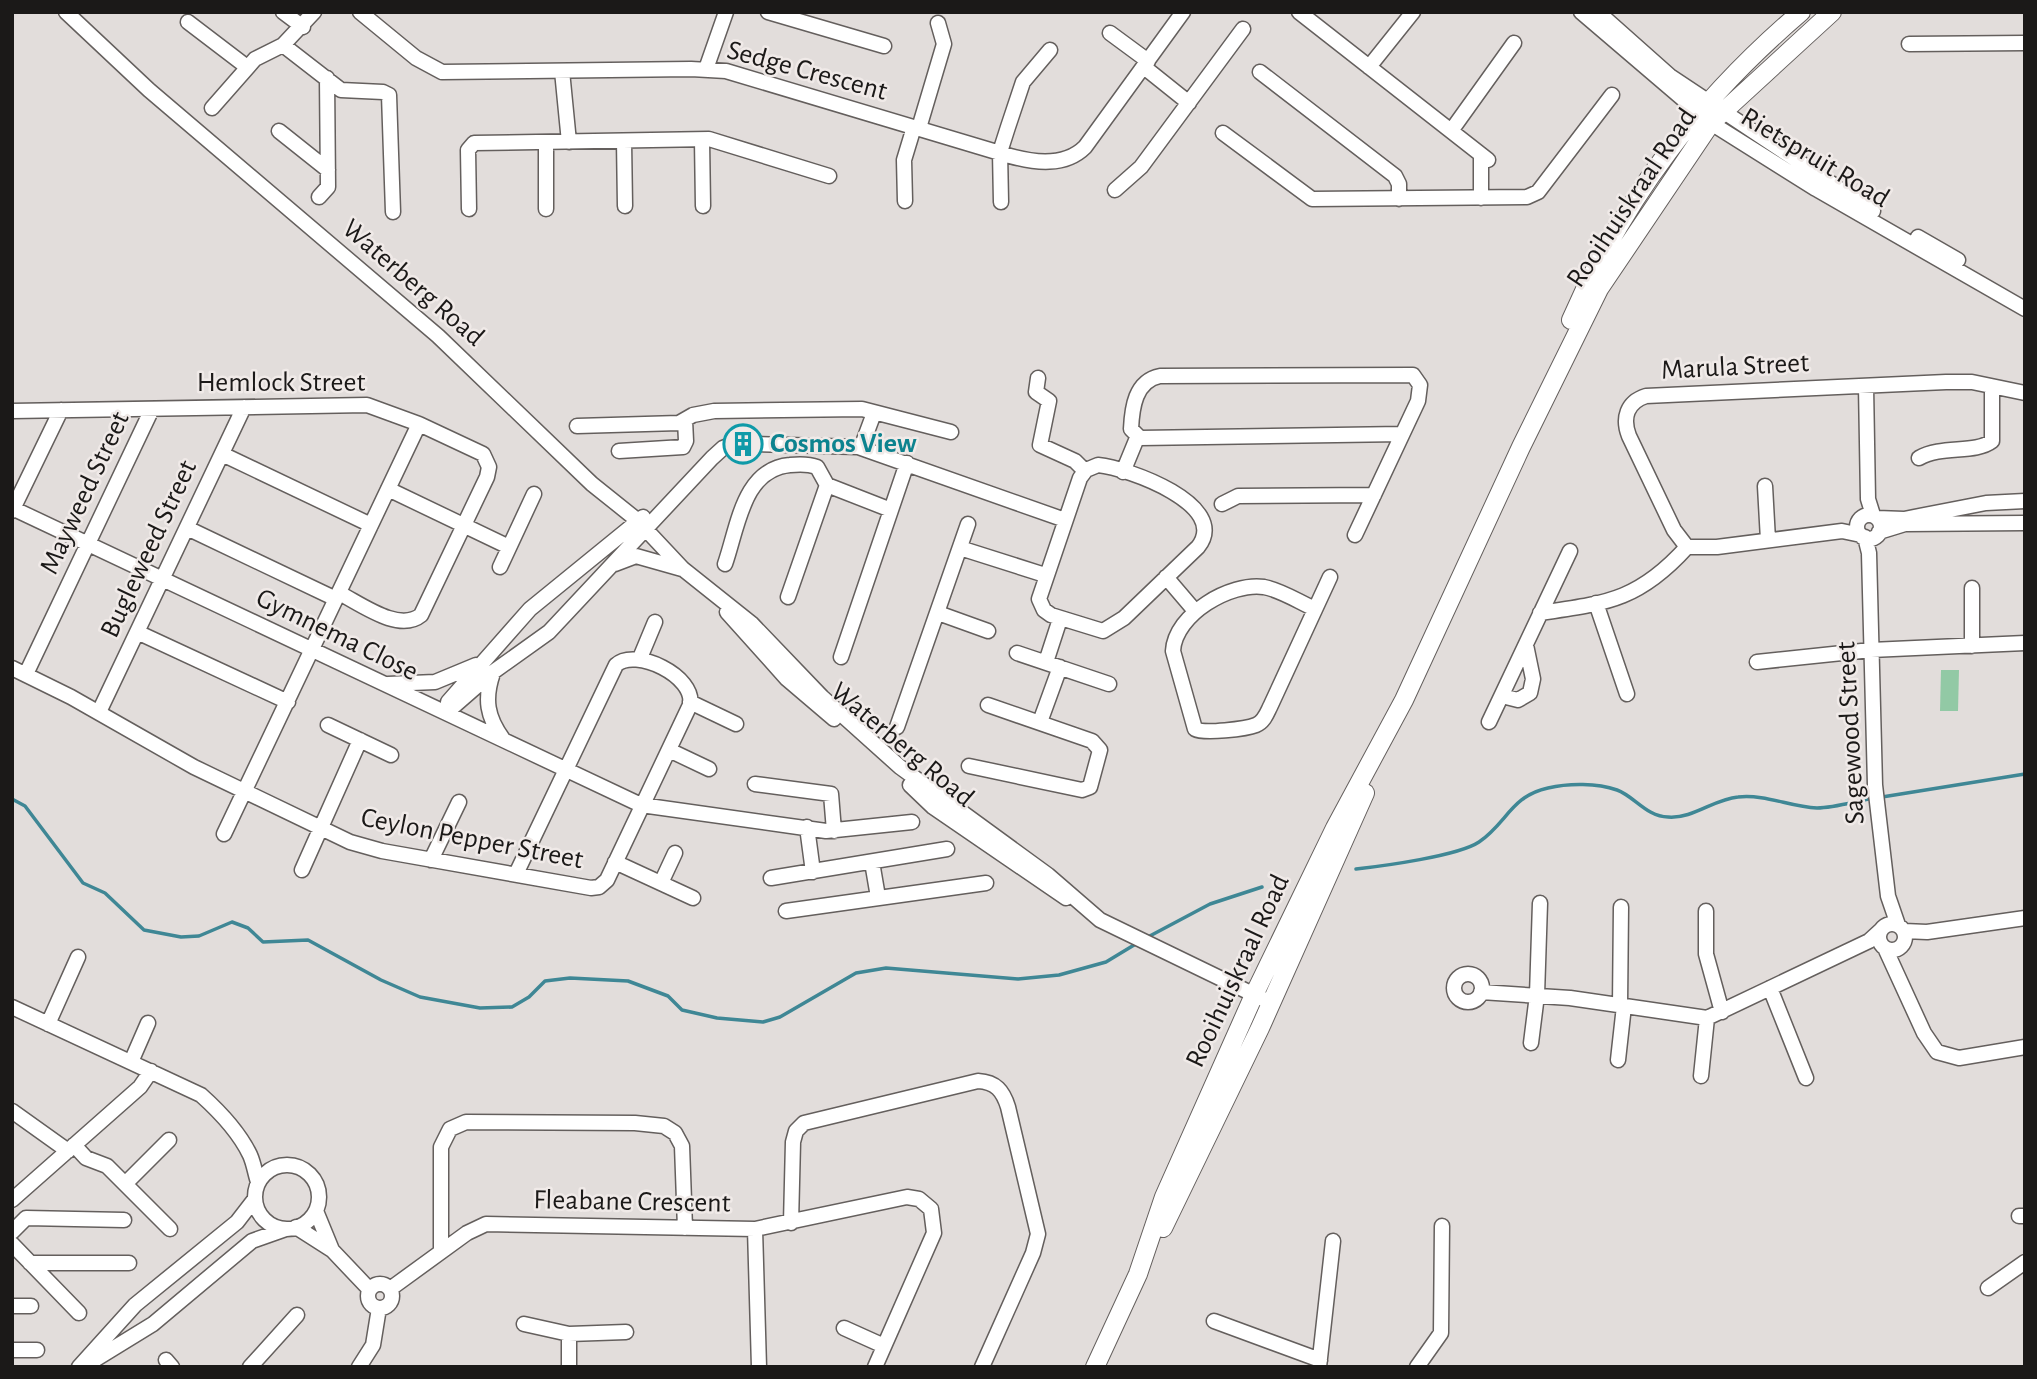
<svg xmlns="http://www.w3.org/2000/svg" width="2037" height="1379" font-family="'Alegreya Sans',sans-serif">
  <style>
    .green { fill: #92c9a5 }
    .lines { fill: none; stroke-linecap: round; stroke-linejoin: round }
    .stream { stroke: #3f8795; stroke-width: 3.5 }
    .minor-casing { stroke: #645f5d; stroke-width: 17 }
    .major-casing { stroke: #645f5d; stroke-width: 20 }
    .minor { stroke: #fff; stroke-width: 14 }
    .major { stroke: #fff; stroke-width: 18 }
    .labels { text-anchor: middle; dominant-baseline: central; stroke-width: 5; stroke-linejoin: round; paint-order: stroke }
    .street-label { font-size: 28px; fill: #1b1918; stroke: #f0eae8 }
    .culture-label { font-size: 28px; font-weight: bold; fill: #0d838f; stroke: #f0eae8; text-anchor: start }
  </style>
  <rect width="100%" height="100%" fill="#e2dddb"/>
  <!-- green -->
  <path class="green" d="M 1941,670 L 1959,670 L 1958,711 L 1940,711 Z"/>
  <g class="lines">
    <!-- stream -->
    <path class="stream" d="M 1882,797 L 2025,774
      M 12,799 L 25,806 L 83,883 L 105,893 L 144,930 L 181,937 L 199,936 L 232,922 L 248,928 L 263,942 L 308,940 L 381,980 L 420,997 L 480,1008 L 512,1007 L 529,997 L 545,981 L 570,978 L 628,981 L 668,996 L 682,1010 L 717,1018 L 763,1022 L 780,1017 L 856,973 L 886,968 L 1018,979 L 1059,975 L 1106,962 L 1139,942
      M 1356,869 C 1383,866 1458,856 1479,842 C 1507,823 1511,796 1548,788 C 1569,783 1597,783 1617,790 C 1634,796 1647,817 1668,817 C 1693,819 1714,799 1738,797 C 1766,794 1790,807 1817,808 C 1835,808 1856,801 1874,798
      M 1146,938 L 1210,904 L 1262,887"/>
    <!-- minor casing -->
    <g class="minor-casing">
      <path id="minor" d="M 66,12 L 149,90 L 438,336 L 592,484 L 637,520 L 683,569 L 752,624 L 822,697 L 900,767 L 1048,875 L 1100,920 L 1263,999
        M 283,12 L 303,27
        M 360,12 L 416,58 L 442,72 L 691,69 L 726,71 L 1010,156 C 1035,163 1065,167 1085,147 L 1183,12
        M 768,12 L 884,46
        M 1299,12 L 1488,160
        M 1581,12 L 1711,123 L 1816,189 L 2025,309
        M 1598,12 L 1670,76 L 1873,211
        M 188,22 L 247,67
        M 1110,33 L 1148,61
        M 1909,44 L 2025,43
        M 283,45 L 341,90 L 383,92 L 389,95 L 393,212
        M 1144,67 L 1189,103
        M 1369,67 L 1413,12
        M 706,69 L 726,12
        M 562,71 L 569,142
        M 1260,72 L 1395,176 L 1399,184 L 1399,199
        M 212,108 L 255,59 L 283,45 L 314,12
        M 919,128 L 944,44 L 938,23
        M 279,131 L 328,170
        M 1451,131 L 1514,43
        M 1223,133 L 1312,199 L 1527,197 L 1538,192 L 1612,95
        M 702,140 L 703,206
        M 624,141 L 625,206
        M 546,142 L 546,209
        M 1481,155 L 1481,198
        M 1115,190 L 1141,167 L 1243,29
        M 319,197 L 328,187 L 327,78
        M 905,201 L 904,160 L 914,127
        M 1001,202 L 1000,152 L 1008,127 L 1023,82 L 1050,50
        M 469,209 L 468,150 L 474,143 L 709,139 L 829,176
        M 1918,237 L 1958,260
        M 1038,378 L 1036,392 L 1049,401 L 1040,445 L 1075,461 L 1085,471
        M 1866,386 L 1868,499 L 1873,515
        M 12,411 L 367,405 L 419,424 L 483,454 L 489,467 L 487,477 L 421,615 C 399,633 361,604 339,593
        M 577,426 L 679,423 L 693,415 L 714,411 L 862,409 L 951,432
        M 753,444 L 858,447 L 1065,520
        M 861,448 L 874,413
        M 619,451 L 683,447 L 686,441 L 685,420
        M 222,454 L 371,525
        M 1919,458 C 1942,445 1975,454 1992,441 L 1992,387
        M 1098,465 C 1128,468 1231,505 1198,547 L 1124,618 L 1103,631 L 1051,615 L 1044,610 L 1039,599 L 1080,478 L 1086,470 Z
        M 1123,472 L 1137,438
        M 827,485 L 891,510
        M 1765,486 L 1768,540
        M 388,489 L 509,547
        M 1222,504 L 1238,496 L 1374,495
        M 12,508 L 641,805 L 826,831 L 912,822
        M 12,511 L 61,410
        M1857 527a12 12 0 1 1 24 0a12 12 0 1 1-24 0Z
        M 1877,518 L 1904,519 L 1986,503 L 2025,501
        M 187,528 L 336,599
        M 1879,532 L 1905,524 L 2025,523
        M 1355,535 L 1418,401 L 1420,385 L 1413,375 L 1160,376 C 1135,381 1132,408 1131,429 L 1140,438 L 1402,434
        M 1861,535 L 1842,531 L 1717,547 L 1687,547 L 1674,530 L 1629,436 C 1622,418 1627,402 1646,396 L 1946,382 L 1972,382 L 2025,393
        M 1865,537 L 1869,553 L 1875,785 L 1888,896 L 1898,925
        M 960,548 L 1045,575
        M 615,564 L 636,556 L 682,569
        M 725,564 C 738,527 743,469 790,465 C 799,464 809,464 817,467 L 827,485 L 788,597
        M 500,567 L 534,494
        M 1166,577 L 1195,611
        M 1972,588 L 1972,646
        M 1596,603 L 1627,694
        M 1315,609 C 1299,602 1281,590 1264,587 C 1231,582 1175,614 1173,651 L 1195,729 C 1204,734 1246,729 1256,725 C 1264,722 1267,713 1270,707 L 1330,577
        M 727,612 L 787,679 L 834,719
        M 938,613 L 988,631
        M 1540,613 C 1608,603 1639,600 1687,547
        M 137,632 L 288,702
        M 1017,653 L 1109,684
        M 841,657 L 907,463
        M 640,658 L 655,622
        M 1046,662 L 1060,619
        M 1757,662 L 1871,650 L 2025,643
        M 12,668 L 71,697 L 194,767 L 350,842 L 382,851 L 591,888 L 599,887 L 607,880 L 690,705 C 696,676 635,647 616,665 L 516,874
        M 493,673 C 484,699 487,717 503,739
        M 26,674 L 152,409
        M 388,684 L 435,682 L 476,665
        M 1502,696 L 1518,700 L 1530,693 L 1533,679 L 1526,645
        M 448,702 L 530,609 L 643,517
        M 690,702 L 736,724
        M 99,712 L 244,407
        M 446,713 L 493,672 L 549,632 L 712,458 L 723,448 L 733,444
        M 1040,722 L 1060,667
        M 1489,722 L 1570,551
        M 328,725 L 391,755
        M 897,727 L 968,524
        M 669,750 L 709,769
        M 969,766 L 1082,790 L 1090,787 L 1100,750 L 1092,741 L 988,705
        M 755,784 L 831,794 L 834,831
        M 910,785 L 933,807 L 1066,898
        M 807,827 L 813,872
        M 224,834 L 419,424
        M 431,860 L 459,802
        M 615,862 L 693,898
        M 872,862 L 878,897
        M 302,870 L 360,740
        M 771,878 L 947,849
        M 661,883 L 675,853
        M 786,911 L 986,883
        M 1706,911 L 1706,954 L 1722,1012
        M1879 937a13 13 0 1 1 26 0a13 13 0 1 1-26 0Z
        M 1904,931 L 1927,932 L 2025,918
        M 1885,948 L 1924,1033 L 1937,1052 L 1959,1058 L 2025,1047
        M1454 988a14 14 0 1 1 28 0a14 14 0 1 1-28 0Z
        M 1770,988 L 1806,1078
        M 1481,992 L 1570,998 L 1707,1018 L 1869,941 L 1881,930
        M 1620,1005 L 1621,907
        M 12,1007 L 201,1095 C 220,1112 239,1132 250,1155 C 254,1164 255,1173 258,1182
        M 48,1024 L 78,957
        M 1531,1043 L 1537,995 L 1540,903
        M 1618,1060 L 1624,1006
        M 131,1062 L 148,1023
        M 1701,1076 L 1707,1018
        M 12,1111 L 68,1151
        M 74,1145 L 86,1158 L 107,1166 L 170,1229
        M255 1197a32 32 0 1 1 64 0a32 32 0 1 1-64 0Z
        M 125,1184 L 169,1140
        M 12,1200 L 140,1087 L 151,1071
        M 316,1211 L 332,1250
        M 2019,1216 L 2025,1216
        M 791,1223 L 793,1142 L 796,1131 L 804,1123 L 978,1081 C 996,1082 1003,1091 1008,1107 L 1038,1234 L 1033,1253 L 982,1367
        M 296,1227 L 332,1250 L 369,1289
        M 755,1229 L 759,1367
        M 12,1232 L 26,1218 L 124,1220
        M 12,1244 L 79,1313
        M 441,1252 L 441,1147 L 450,1129 L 466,1122 L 635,1123 L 664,1126 L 675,1133 L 682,1146 L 685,1228
        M 30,1263 L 129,1263
        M368 1296a12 12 0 1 1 24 0a12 12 0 1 1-24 0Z
        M 1988,1288 L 2025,1262
        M 390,1289 L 467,1233 L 486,1224 L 755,1229 L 907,1197 L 919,1199 L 931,1209 L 934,1233 L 875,1367
        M 12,1306 L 31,1306
        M 1214,1321 L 1320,1360
        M 524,1324 L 569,1334 L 626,1332
        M 844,1328 L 884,1346
        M 12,1350 L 37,1350
        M 166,1360 L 172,1367
        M 79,1367 L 135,1305 L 237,1222 L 254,1200
        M 83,1367 L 153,1324 L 252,1241 L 286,1229
        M 250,1367 L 297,1315
        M 359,1367 L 373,1345 L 379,1308
        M 569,1367 L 569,1334
        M 1319,1367 L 1333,1241
        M 1417,1367 L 1441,1333 L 1442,1226"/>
    </g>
    <!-- major casing -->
    <g class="major-casing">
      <path id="major" d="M 1571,320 C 1625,196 1698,100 1801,12
        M 1163,1228 L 1260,1028 L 1365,793
        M 1095,1367 L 1138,1274 L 1164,1197 L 1254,995 L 1335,828 L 1404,700 L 1521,447 L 1599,289 L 1711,123 L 1832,12"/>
    </g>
    <!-- minor -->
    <use href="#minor" class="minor"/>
    <!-- major -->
    <use href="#major" class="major"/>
  </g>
  <!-- icons -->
  <defs>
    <g id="building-ring" transform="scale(2.0125)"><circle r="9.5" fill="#f0eae8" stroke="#0f9aa8" stroke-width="1.5"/><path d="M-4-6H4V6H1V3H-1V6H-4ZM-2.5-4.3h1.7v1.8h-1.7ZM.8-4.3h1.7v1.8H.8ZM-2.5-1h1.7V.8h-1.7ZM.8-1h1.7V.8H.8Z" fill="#0f9aa8"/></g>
  </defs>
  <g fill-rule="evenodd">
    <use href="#building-ring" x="743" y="444"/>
  </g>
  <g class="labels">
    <!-- street labels -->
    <g class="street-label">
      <text transform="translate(807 71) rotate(15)">Sedge Crescent</text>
      <text transform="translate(1815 158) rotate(31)">Rietspruit Road</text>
      <text transform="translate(1632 198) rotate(-56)">Rooihuiskraal Road</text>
      <text transform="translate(413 283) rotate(41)">Waterberg Road</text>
      <text transform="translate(1735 367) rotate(-3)">Marula Street</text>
      <text x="281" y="383">Hemlock Street</text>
      <text transform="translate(85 493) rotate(-65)">Mayweed Street</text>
      <text transform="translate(149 549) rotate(-65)">Bugleweed Street</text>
      <text transform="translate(337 635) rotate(26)">Gymnema Close</text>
      <text transform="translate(1851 733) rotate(-93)">Sagewood Street</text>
      <text transform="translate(902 745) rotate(40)">Waterberg Road</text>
      <text transform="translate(472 839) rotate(11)">Ceylon Pepper Street</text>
      <text transform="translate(1238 971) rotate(-65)">Rooihuiskraal Road</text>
      <text transform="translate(632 1202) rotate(1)">Fleabane Crescent</text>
    </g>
    <!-- culture labels -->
    <g class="culture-label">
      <text x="770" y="444">Cosmos View</text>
    </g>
  </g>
  <!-- border -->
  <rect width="2037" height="1379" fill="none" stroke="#1b1918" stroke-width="28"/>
</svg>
